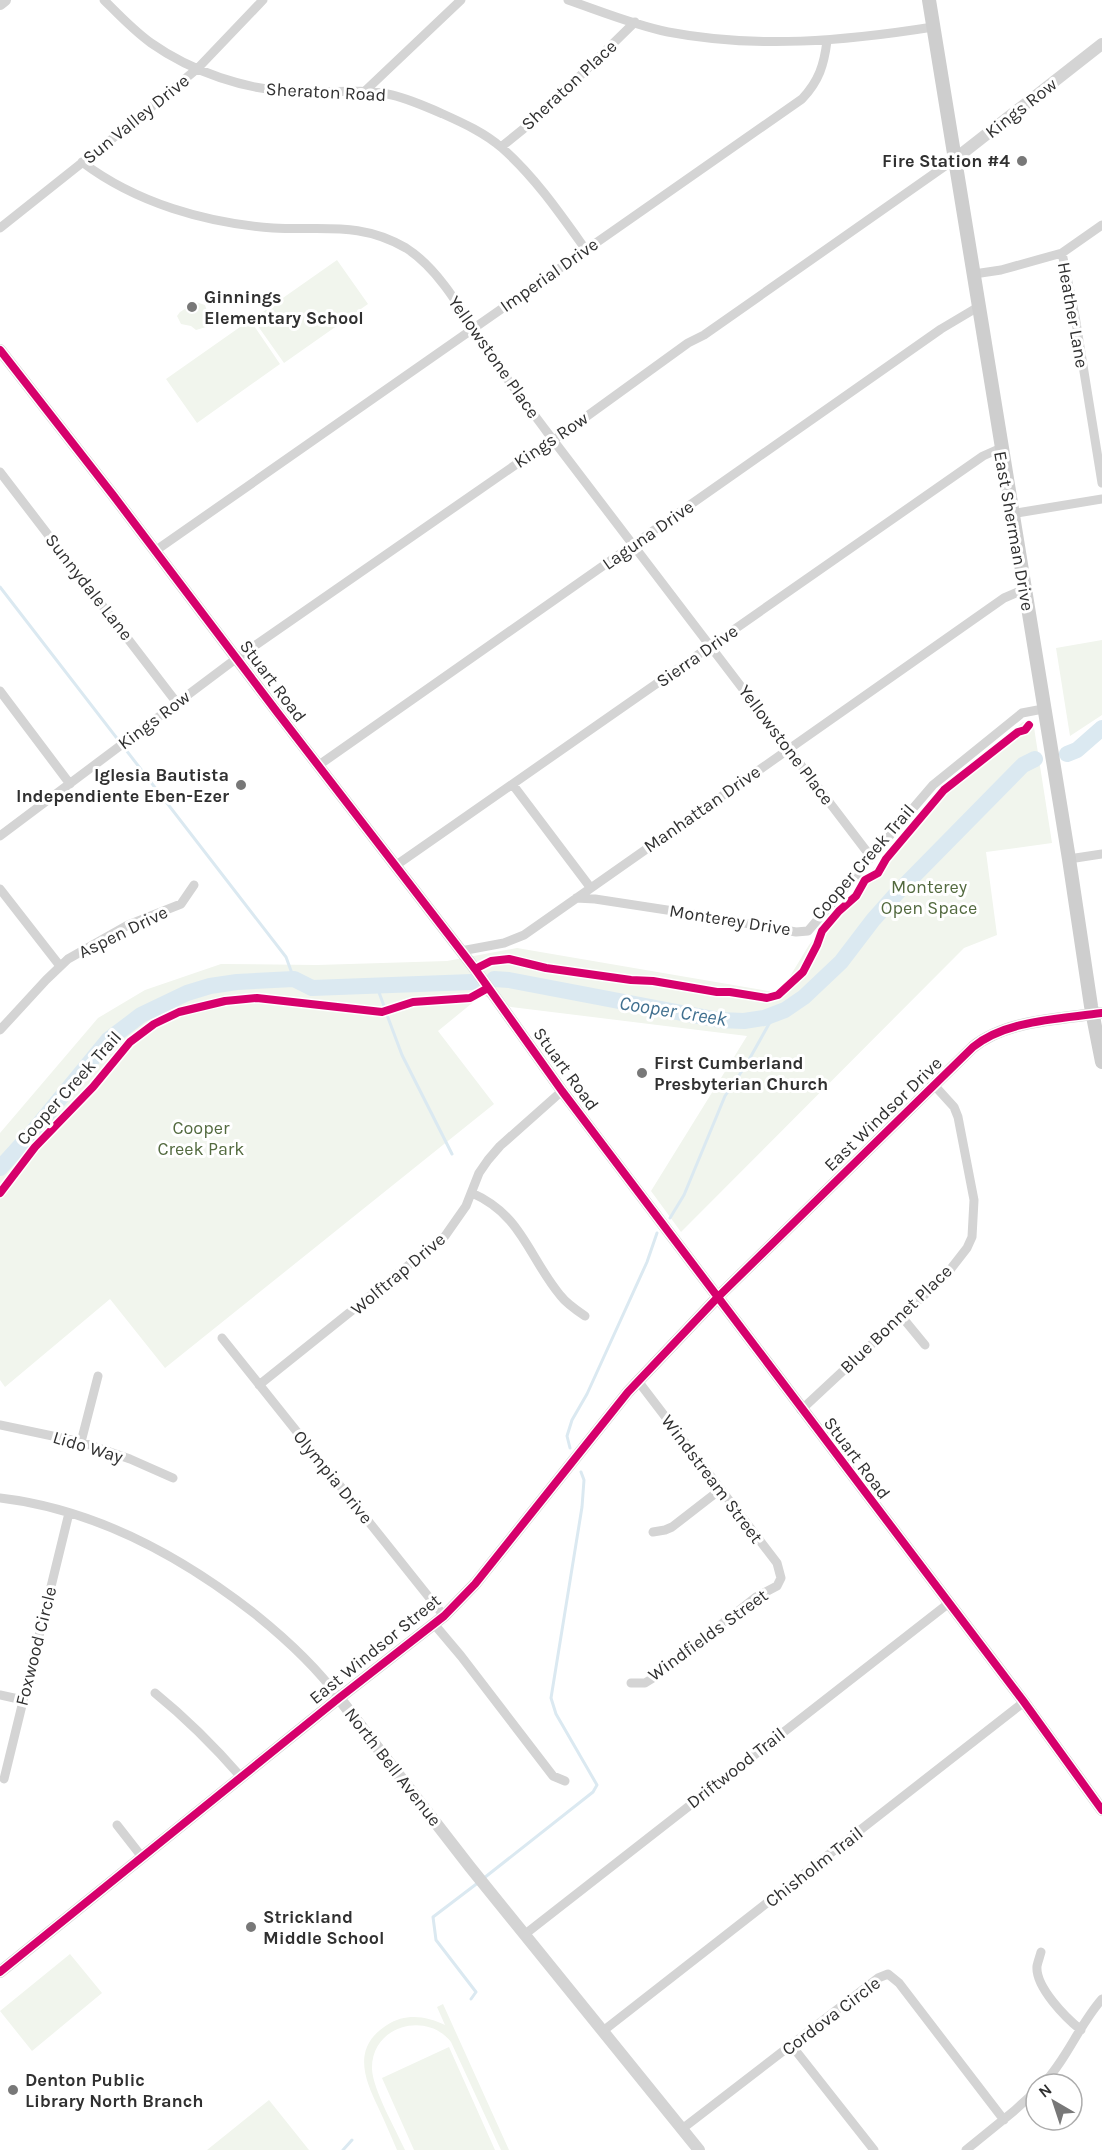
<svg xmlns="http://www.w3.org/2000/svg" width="1102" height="2150" font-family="Karla,sans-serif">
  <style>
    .green { fill: #f1f5ed }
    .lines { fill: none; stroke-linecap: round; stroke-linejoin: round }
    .stream { stroke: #dbe9f1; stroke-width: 3 }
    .river { stroke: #dbe9f1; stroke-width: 16 }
    .minor { stroke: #d4d4d4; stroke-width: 9 }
    .tertiary { stroke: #d4d4d4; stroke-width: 12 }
    .secondary { stroke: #cecece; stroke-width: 14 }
    .cycleway-casing { stroke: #fff; stroke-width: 11 }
    .cycleway { stroke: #d6006c; stroke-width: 8 }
    .poi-dot { fill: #787878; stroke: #fff; stroke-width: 2 }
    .labels { text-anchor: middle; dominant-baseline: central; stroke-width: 6; stroke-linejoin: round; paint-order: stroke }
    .street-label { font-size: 18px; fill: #303030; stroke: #fff }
    .poi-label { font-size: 18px; font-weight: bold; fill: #303030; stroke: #fff; text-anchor: start }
    .park-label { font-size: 18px; fill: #536a3f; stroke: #fff }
    .water-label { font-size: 20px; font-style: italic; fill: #41708f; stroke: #fff }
  </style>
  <rect width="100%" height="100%" fill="#fff"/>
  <!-- green -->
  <path class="green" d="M 337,260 L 368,304 L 284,363 L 253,319 Z
    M 196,302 L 205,305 L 207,311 L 206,327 L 196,330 L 191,326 L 181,324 L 177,316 L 180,312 Z
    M 250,320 L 280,364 L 197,423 L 166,379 Z
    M 1102,640 L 1102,715 L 1070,736 L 1056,648 Z
    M 1033,721 L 1052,843 L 986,852 L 997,935 L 964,948 L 681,1232 L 651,1191 L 747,1036 L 511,1007 L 482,995 L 438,1031 L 494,1104 L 165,1368 L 110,1299 L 5,1387 L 0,1380 L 0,1133 L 98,1018 L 145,990 L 221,964 L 317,965 L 447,961 L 517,948 L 774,992 L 789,978 L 809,945 L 939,791 L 1023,722 Z
    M 70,1954 L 102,1993 L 32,2051 L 0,2011 Z
    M 443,2004 L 509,2150 L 501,2150 L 451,2042 C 427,2011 371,2025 372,2069 C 373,2090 396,2130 405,2150 L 397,2150 C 391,2136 385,2122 378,2107 C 364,2078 352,2047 387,2025 C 406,2013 426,2016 445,2025 L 437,2007 Z
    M 449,2047 L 495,2150 L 414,2150 L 382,2078 Z
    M 269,2100 L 309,2150 L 207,2150 Z"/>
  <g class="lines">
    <!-- stream -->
    <path class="stream" d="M 0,587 L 286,957 L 294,979
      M 377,987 L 384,1006
      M 387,1015 L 402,1055 L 452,1154
      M 670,1218 L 684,1195 L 725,1096 L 746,1065 L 774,1015
      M 570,1448 L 567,1436 L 572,1420 L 587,1394 L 647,1262 L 657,1233
      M 484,1878 L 593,1792 L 597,1785 L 556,1714 L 551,1698 L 582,1507 L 584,1480 L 581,1472
      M 471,1999 L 476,1992 L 436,1940 L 433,1917 L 479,1882
      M 343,2150 L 352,2140"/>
    <!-- river -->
    <path class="river" d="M 1067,754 L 1077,750 L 1102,728
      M 494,979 L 509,980 L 719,1020 L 744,1021 L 764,1018 L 785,1010 L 804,997 L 841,962 L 873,920 L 897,893 L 1023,765 L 1035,759
      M 0,1168 L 31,1134 L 108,1040 L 141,1015 L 187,993 L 210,986 L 237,982 L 294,979 L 312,988 L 472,982"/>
    <!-- minor -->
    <path class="minor" d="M 104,0 C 119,15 134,31 151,43 C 192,72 246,90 296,92 C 327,93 361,88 392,95 C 409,99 427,107 443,114 C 463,123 485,133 502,148 C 535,177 561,215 586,250
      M 568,0 C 600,11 634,25 668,32 C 757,49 845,41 933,27
      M 364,92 L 461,0
      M 501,147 L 537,118 L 635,22
      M 82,162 C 136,203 206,223 273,228 C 323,231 360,221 406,248 C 444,272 470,326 495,362 C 512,386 530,409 547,432 L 871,857
      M 0,228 L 137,119 L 198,68 L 263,0
      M 1062,253 L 1075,316 L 1102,483
      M 974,274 L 1001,270 L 1062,253 L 1102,225
      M 0,472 L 177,703
      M 1011,514 L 1102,499
      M 155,551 L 802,99 C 819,81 824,65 827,41
      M 0,691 L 70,784
      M 319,765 L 941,329 L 978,307
      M 513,785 L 590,887
      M 0,836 L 237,658 L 521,461 L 554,440 L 688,343 L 704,335 L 955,159
      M 1069,859 L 1102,854
      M 395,866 L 983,456 L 1001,448
      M 0,889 L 60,966
      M 576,898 L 595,899 L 680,912 L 796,932 L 808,931 L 933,785 L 1022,713 L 1043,709
      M 461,951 L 504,943 L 524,935 L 1004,598 L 1025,589
      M 0,1030 L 46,980 L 68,959 L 128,925 L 181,904 L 194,885
      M 472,1193 C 522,1215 528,1256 560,1295 C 566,1303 576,1310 585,1316
      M 902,1317 L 925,1345
      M 222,1338 L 444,1616
      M 259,1385 L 445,1236 L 466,1206 L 479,1173 L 488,1160 L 500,1146 L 562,1091
      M 801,1410 L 946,1275 L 967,1248 L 972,1237 L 974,1200 L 958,1117 L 954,1107 L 934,1085
      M 0,1425 L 81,1442 L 130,1459 L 173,1478
      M 81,1442 L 98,1376
      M 0,1498 C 94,1509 181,1556 255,1614 C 286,1639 315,1665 339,1698
      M 653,1532 L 665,1530 L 672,1527 L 721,1489
      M 434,1624 L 461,1656 L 553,1776 L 565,1781
      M 631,1683 L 645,1683 L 653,1678 L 756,1597 L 777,1586 L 781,1578 L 777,1563 L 638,1381
      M 155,1693 C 187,1719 214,1746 241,1777
      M 0,1695 L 23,1700
      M 4,1779 L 69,1513
      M 117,1825 L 142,1857
      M 524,1935 L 949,1603
      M 1041,1952 C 1040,1956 1038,1961 1037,1966 C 1035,1987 1066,2018 1081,2030
      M 603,2031 L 1024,1702
      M 792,2046 L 874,2150
      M 1043,2084 C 1067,2059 1079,2025 1102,1999
      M 682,2129 L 878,1978 L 888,1974 L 899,1983 L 1004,2120
      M 966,2150 L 1014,2111 L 1036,2091"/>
    <!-- tertiary -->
    <path class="tertiary" d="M 0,4 L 5,0
      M 955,159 L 1102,44
      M 0,350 L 113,495 L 277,712 L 475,969 L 562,1091 L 1024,1702 L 1102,1810
      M 339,1698 L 470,1867 L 699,2150
      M 0,1972 L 339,1698 L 444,1616 L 475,1584 L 628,1392 L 717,1298 L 973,1047 C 1006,1020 1060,1019 1102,1013"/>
    <!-- secondary -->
    <path class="secondary" d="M 929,0 L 1069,859 L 1091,1006 L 1102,1062"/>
    <!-- cycleway casing -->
    <g class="cycleway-casing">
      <path id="cycleway" d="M 0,350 L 113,495 L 277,712 L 475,969 L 562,1091 L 1024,1702 L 1102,1810
        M 475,969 L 491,961 L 509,959 L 546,968 L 631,980 L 653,981 L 717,992 L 730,992 L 767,998 L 778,995 L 803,972 L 817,945 L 822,931 L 839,911 L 856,896 L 865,880 L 878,873 L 886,859 L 944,790 L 1018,732 L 1025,730 L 1029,725
        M 0,1193 L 35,1147 L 93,1087 L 130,1042 L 154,1024 L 179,1012 L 225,1001 L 257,998 L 382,1012 L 413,1002 L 470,998 L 488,988
        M 0,1972 L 339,1698 L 444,1616 L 475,1584 L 628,1392 L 717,1298 L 973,1047 C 1006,1020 1060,1019 1102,1013"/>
    </g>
    <!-- cycleway -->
    <use href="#cycleway" class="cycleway"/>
  </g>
  <!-- markers -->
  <g class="poi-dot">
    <circle cx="1022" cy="161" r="6"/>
    <circle cx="192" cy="307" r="6"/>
    <circle cx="241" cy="785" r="6"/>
    <circle cx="642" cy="1073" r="6"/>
    <circle cx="251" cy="1927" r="6"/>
    <circle cx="13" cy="2090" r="6"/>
  </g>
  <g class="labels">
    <!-- street labels -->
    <g class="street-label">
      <text transform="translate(569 85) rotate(-43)">Sheraton Place</text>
      <text transform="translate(326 92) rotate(3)">Sheraton Road</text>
      <text transform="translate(1021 108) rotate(-38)">Kings Row</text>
      <text transform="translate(136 119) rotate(-39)">Sun Valley Drive</text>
      <text transform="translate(549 275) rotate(-35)">Imperial Drive</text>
      <text transform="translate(1073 315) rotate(80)">Heather Lane</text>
      <text transform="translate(494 357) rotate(55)">Yellowstone Place</text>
      <text transform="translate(551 440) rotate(-34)">Kings Row</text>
      <text transform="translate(1014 531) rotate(80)">East Sherman Drive</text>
      <text transform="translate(648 535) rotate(-35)">Laguna Drive</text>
      <text transform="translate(89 587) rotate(52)">Sunnydale Lane</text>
      <text transform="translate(697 656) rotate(-35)">Sierra Drive</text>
      <text transform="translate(273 681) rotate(53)">Stuart Road</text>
      <text transform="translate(154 720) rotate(-37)">Kings Row</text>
      <text transform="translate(786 745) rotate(53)">Yellowstone Place</text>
      <text transform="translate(702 809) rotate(-35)">Manhattan Drive</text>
      <text transform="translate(863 862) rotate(-49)">Cooper Creek Trail</text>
      <text transform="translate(730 920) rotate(9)">Monterey Drive</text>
      <text transform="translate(123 932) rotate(-26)">Aspen Drive</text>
      <text transform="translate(566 1069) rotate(54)">Stuart Road</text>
      <text transform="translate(69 1088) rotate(-48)">Cooper Creek Trail</text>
      <text transform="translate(883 1114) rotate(-44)">East Windsor Drive</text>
      <text transform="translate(398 1274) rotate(-40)">Wolftrap Drive</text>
      <text transform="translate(896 1319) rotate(-44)">Blue Bonnet Place</text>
      <text transform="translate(88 1447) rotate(17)">Lido Way</text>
      <text transform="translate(857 1458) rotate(53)">Stuart Road</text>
      <text transform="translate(333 1477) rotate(51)">Olympia Drive</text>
      <text transform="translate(712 1479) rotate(53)">Windstream Street</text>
      <text transform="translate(708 1635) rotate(-36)">Windfields Street</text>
      <text transform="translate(36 1646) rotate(-76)">Foxwood Circle</text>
      <text transform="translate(375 1649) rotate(-39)">East Windsor Street</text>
      <text transform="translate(393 1767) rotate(52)">North Bell Avenue</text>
      <text transform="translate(736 1768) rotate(-38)">Driftwood Trail</text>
      <text transform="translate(814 1867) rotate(-38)">Chisholm Trail</text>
      <text transform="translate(831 2016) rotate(-37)">Cordova Circle</text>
    </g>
    <!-- poi labels -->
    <g class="poi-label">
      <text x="1010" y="161" text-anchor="end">Fire Station #4</text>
      <text x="204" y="297">Ginnings<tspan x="204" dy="21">Elementary School</tspan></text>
      <text x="229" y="775" text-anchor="end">Iglesia Bautista<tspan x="229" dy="21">Independiente Eben-Ezer</tspan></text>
      <text x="654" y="1063">First Cumberland<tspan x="654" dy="21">Presbyterian Church</tspan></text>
      <text x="263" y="1917">Strickland<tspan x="263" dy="21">Middle School</tspan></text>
      <text x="25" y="2080">Denton Public<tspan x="25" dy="21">Library North Branch</tspan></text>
    </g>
    <!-- park labels -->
    <g class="park-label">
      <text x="929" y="887">Monterey<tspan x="929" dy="21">Open Space</tspan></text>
      <text x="201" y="1128">Cooper<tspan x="201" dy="21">Creek Park</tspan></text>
    </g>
    <!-- water labels -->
    <g class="water-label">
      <text transform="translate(673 1011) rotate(9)">Cooper Creek</text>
    </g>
  </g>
  <!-- north arrow -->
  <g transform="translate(1054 2102) rotate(321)"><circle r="28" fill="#ffffff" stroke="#acacac" stroke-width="1.5"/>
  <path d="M0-4.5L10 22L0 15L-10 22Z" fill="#787878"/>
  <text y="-9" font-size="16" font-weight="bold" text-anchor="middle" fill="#303030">N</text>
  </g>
</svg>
